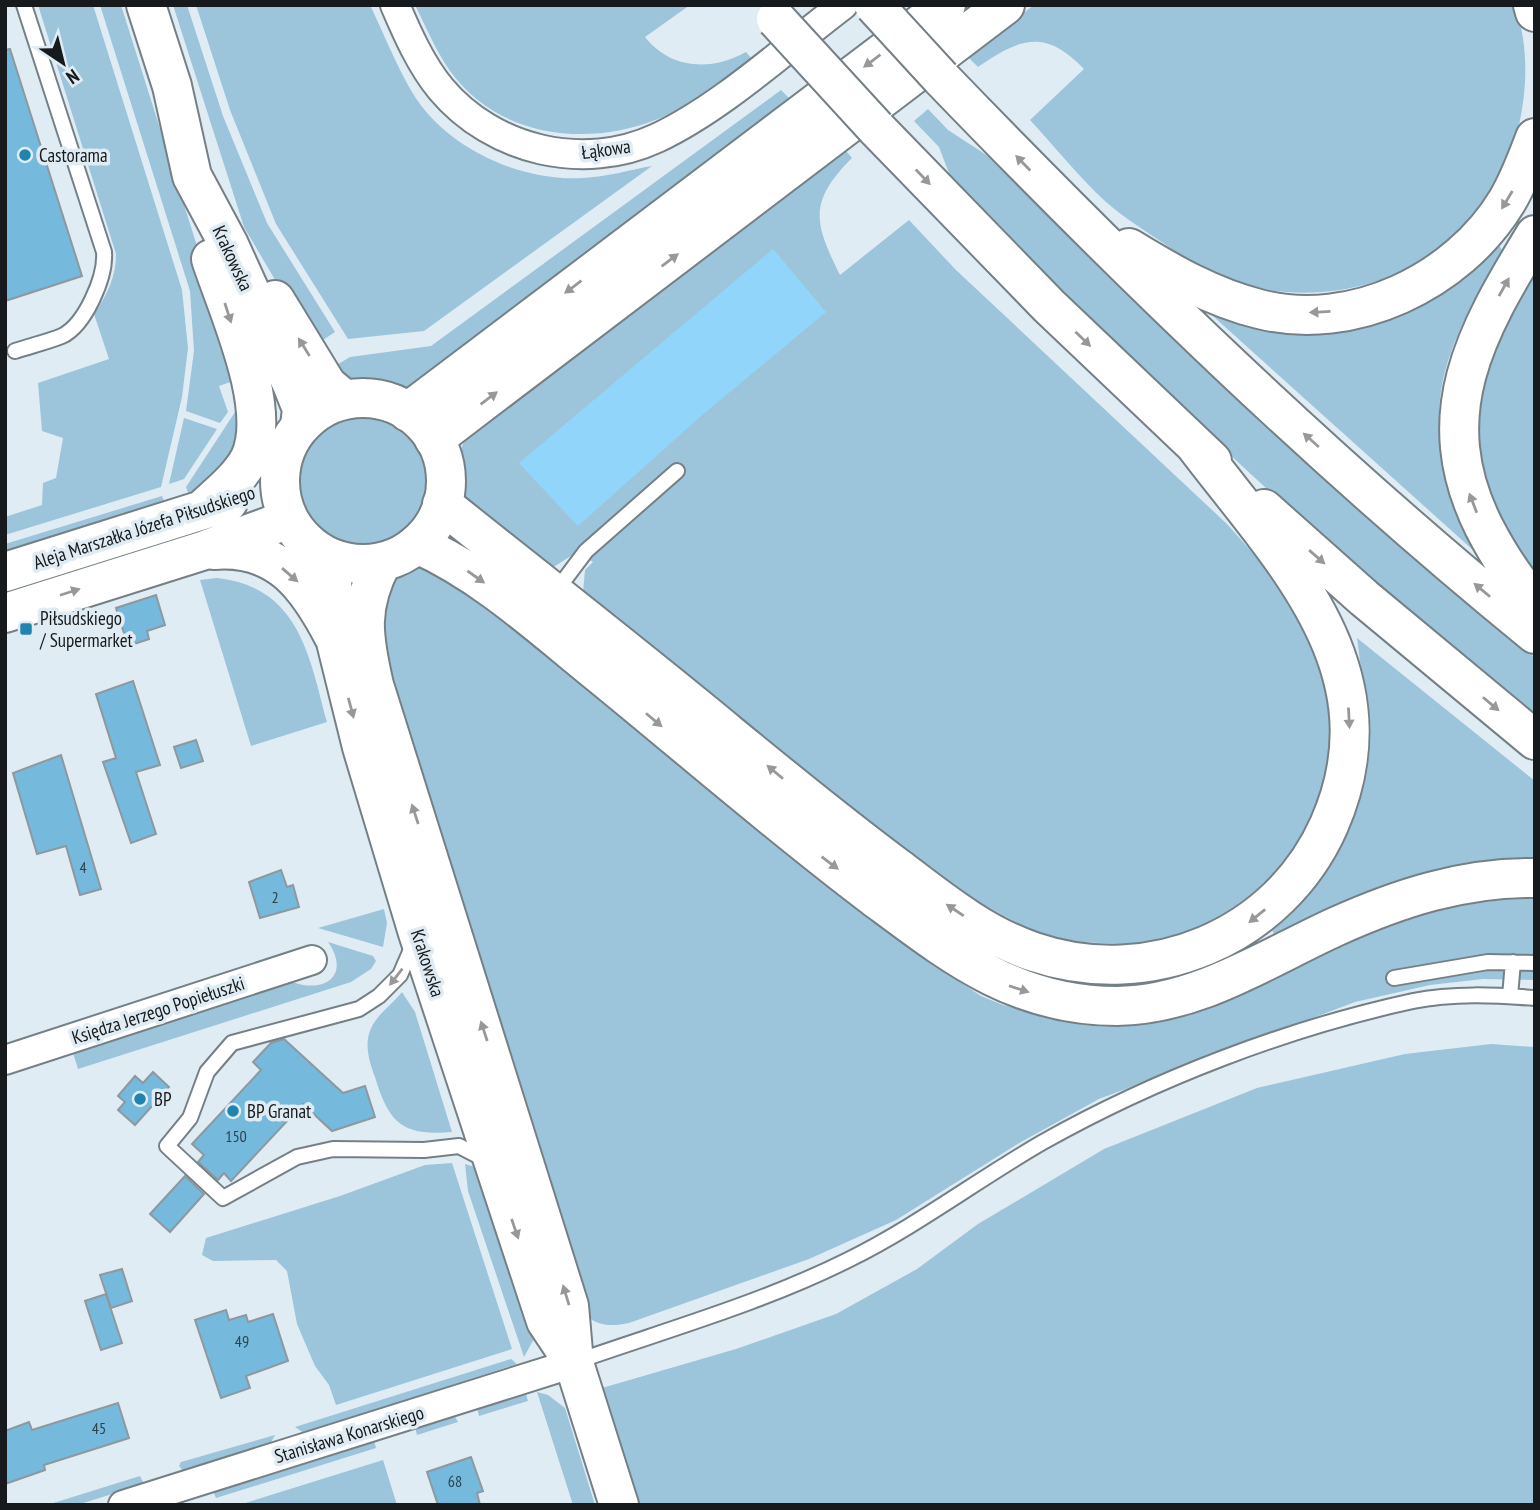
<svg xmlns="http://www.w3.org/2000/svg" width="1540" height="1510" font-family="'PT Sans Narrow',sans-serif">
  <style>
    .green { fill: #9cc4db }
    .water { fill: #91d6fa }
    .building { fill: #75b9dc; stroke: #8d989f; stroke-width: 2 }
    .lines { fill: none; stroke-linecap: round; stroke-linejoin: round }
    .lane-casing { stroke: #758086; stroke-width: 18 }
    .street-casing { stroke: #758086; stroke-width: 32 }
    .secondary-casing { stroke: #758086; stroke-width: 42 }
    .highway-casing { stroke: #758086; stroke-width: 42 }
    .lane { stroke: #fff; stroke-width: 14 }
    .street { stroke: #fff; stroke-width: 28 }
    .secondary { stroke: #fff; stroke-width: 38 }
    .highway { stroke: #fff; stroke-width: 38 }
    .highway-bridge-casing { stroke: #758086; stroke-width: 42; stroke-linecap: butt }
    .highway-bridge { stroke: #fff; stroke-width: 38 }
    .oneway { fill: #969899 }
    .poi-dot { fill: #2184af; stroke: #e0ecf4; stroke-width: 2.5 }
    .labels { text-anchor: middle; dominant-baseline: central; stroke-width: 7; stroke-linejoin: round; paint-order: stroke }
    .number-label { font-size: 16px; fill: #2e424c }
    .street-label { font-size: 19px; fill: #161a1c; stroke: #e0ecf4 }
    .poi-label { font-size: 19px; fill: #161a1c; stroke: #e0ecf4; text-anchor: start }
  </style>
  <rect width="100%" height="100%" fill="#e0ecf4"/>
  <!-- green -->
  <path class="green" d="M 38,5 L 93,5 L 182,290 L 188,348 L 182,397 L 161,487 L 5,535 L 5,517 L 42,505 L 43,483 L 56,478 L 63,438 L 42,431 L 38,383 L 109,359 L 94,314 C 107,295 116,277 116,254 Z
    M 100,5 L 121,5 L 239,379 L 219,386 L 228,412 L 220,423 L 186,411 L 194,351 L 190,291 Z
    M 173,5 L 187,5 L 223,116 L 267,223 L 335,332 L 314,346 L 244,227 Z
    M 196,5 L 370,5 C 384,34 396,65 412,92 C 444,147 520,182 583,178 C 606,177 629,170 652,166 L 424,331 L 348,339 L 276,224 L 230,110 Z
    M 415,5 L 690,5 L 645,37 C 671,70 712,71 746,52 L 752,59 C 723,80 692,106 658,119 C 586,148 498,137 450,71 C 436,51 426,27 415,5 Z
    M 1034,5 L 1515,5 C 1527,41 1528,78 1521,115 C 1497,252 1358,322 1230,281 C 1206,274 1186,259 1166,245 C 1146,231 1124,218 1106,202 C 1079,177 1055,147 1030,120 L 1084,69 C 1045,28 1020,38 978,67 L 967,56 Z
    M 781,90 L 793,102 L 412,390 C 384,393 352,388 330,369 L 350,357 L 431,346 Z
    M 928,109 L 948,130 L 1005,167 L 1535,658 L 1535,716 L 1267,489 L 1094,329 L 952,181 L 939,147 L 914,121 Z
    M 846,151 L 852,158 C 808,202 814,223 840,275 L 909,220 L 956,270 L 1227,524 L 1273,576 L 1309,628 L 1331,700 L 1332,753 L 1306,835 L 1274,876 L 1242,905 L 1201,928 L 1136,945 L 1064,941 L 1027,928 L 973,899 L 839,803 L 583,592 L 585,570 L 593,562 L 577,552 L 549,570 L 463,498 C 451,473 457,451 472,428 Z
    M 1498,243 L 1503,252 C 1430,370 1419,419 1473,550 L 1204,308 L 1263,326 Z
    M 1535,274 L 1535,574 C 1487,518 1464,436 1489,364 C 1500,332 1518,303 1535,274 Z
    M 237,409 L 243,446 L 190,498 L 186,487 Z
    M300 480a64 64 0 1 1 128 0a64 64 0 1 1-128 0Z
    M 184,418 L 217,429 L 184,479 L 169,484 Z
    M 162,496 L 166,506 L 5,555 L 5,544 Z
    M 418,565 L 447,573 L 857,904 L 942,970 L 981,996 L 1003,1005 L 1077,1021 L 1363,935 C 1418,913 1475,898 1535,899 L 1535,980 L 1483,979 L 1430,985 L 1355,1002 L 1099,1099 L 1021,1142 L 896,1220 L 809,1259 L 629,1323 C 615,1326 600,1327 588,1317 L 395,720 L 376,594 L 395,572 Z
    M 217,578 C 299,587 309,655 327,722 L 251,746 L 200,580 Z
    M 1357,638 L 1535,781 L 1535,860 L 1276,938 L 1271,928 L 1320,878 L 1344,838 L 1360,792 L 1370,738 Z
    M 384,909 L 387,923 L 383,947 L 318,928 Z
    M 328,942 L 373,956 L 376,961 L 371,969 L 351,982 L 78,1069 L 73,1053 L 292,982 C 325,994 351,975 328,942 Z
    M 402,992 L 415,1012 L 452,1132 C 403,1136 389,1124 375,1077 C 370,1064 365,1048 369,1034 C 373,1017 392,1005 402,992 Z
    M 1491,1044 L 1535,1047 L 1535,1505 L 640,1505 L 602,1388 L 736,1349 L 836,1314 L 917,1269 L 978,1224 L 1104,1149 L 1257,1088 L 1405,1054 Z
    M 452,1163 L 512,1349 L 336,1405 L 329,1385 L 315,1366 L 297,1324 L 287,1271 L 276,1260 L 213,1261 L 202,1255 L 206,1238 L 340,1196 L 425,1165 Z
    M 465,1164 L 475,1167 L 535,1337 L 524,1357 L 468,1191 Z
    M 511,1359 L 517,1364 L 304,1433 L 295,1427 Z
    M 537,1392 L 548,1395 L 565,1408 L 595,1505 L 573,1505 Z
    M 526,1394 L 528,1401 L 479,1416 L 477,1408 Z
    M 454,1415 L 458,1422 L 417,1435 L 415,1427 Z
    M 275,1435 L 270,1444 L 184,1472 L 179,1466 L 181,1462 Z
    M 374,1440 L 376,1448 L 216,1498 L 213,1491 Z
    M 383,1460 L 397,1505 L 239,1505 Z
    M 140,1476 L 144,1484 L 77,1505 L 47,1505 Z"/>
  <!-- water -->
  <path class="water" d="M 773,249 L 826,312 L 701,416 L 578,526 L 519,463 Z"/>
  <!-- building -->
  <path class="building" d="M 10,49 L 82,276 L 5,301 L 5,50 Z
    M 156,595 L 165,625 L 147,631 L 149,639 L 128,646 L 116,608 Z
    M 133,681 L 160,765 L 136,772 L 156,834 L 131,843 L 103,762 L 116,758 L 96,694 Z
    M 196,740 L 203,761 L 181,768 L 174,747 Z
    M 61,755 L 101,889 L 80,895 L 66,846 L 37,854 L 13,773 Z
    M 281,870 L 287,887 L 293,885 L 299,907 L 260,918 L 249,882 Z
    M 284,1039 L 343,1093 L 365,1086 L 375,1117 L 332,1131 L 303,1104 L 231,1181 L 224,1173 L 218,1180 L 198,1162 L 204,1155 L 192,1144 L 261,1070 L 253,1062 L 271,1043 Z
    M 153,1072 L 169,1087 L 135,1125 L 118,1110 L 125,1102 L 118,1096 L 135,1076 L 143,1083 Z
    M 185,1176 L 204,1194 L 170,1232 L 150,1214 Z
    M 122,1269 L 132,1301 L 111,1308 L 100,1275 Z
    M 106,1294 L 122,1343 L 101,1350 L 85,1301 Z
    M 226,1310 L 229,1320 L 246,1315 L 248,1322 L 273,1314 L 288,1361 L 246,1376 L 250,1388 L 221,1398 L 195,1320 Z
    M 118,1403 L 129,1438 L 44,1465 L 45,1470 L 5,1484 L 5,1431 L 29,1422 L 32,1430 Z
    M 471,1457 L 483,1491 L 477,1493 L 480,1505 L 438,1505 L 427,1472 Z"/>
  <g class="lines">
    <!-- lane casing -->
    <g class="lane-casing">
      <path id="lane" d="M 15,351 C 30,346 47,342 62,336 C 85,325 106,277 104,252 L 24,5
        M 556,591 L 586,551 L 677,471
        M 413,945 L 400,975 L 379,996 L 359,1009 L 232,1043 L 207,1072 L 190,1118 L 167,1146 L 223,1198 L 297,1157 L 333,1149 L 424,1150 L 459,1146 L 486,1160
        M 1394,978 L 1488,962 L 1535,963
        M 1510,996 L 1513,962
        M 575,1362 C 666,1330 762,1303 848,1260 C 917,1226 977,1180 1043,1142 C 1155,1079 1288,1028 1413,1001 C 1453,993 1495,995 1535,998"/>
    </g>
    <!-- street casing -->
    <g class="street-casing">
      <path id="street" d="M 395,5 C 407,33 421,65 441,89 C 493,151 584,172 657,138 C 721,108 786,48 843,5
        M 5,1060 L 312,960
        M 123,1505 L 574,1363"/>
    </g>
    <!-- secondary casing -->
    <g class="secondary-casing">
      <path id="secondary" d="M 146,5 L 172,86 L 192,176 L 229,245 L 292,384 L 302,409 L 300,426
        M 275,300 L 327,385 L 345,400
        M280 481a83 83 0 1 1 166 0a83 83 0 1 1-166 0Z
        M 202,510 C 219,494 239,479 250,458 C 273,407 228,311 211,259
        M 214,550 C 278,545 307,585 334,637
        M 318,552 L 332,581 L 336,642 L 362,747 L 418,933 L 546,1321 L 570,1357
        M 382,562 C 358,607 363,637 374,685 L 569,1306 L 574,1363 L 619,1505
        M 5,572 L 228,502
        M 5,613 L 205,550 L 289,519"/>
    </g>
    <!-- highway casing -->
    <g class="highway-casing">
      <path id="highway" d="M 1533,5 L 1535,12
        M 941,78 C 1129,273 1324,462 1535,634
        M 876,128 L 1049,306 L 1212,461
        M 1535,235 C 1476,332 1428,415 1484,527 C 1498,554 1514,580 1535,602
        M 1129,248 C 1170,273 1211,297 1259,309 C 1352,333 1458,282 1507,201 C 1519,181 1527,159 1535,138
        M 408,412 L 946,5
        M 434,439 L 1005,5
        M 442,504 C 538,581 635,656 729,734 C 785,780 840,825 898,868 C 940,900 983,935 1034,952 C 1149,991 1279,938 1329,825 C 1397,670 1283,561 1195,445
        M 1264,509 L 1364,598 L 1535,740
        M 417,544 C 482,573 537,623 591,667 C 686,744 777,824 874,897 C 952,955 1015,1006 1117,1006 C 1197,1005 1265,959 1335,927 C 1399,898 1464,877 1535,878"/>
    </g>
    <!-- lane -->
    <use href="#lane" class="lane"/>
    <!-- street -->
    <use href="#street" class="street"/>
    <!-- secondary -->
    <use href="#secondary" class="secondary"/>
    <!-- highway -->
    <use href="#highway" class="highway"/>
    <!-- highway-bridge casing -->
    <g class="highway-bridge-casing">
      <path id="highway-bridge" d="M 874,5 L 941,78
        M 776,19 L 876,128"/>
    </g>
    <!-- highway-bridge -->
    <use href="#highway-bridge" class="highway-bridge"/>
  </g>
  <!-- one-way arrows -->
  <defs><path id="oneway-solid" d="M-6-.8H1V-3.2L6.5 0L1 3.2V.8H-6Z" transform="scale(1.75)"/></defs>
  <g class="oneway">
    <use href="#oneway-solid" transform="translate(872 61) rotate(143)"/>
    <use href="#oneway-solid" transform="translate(1023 163) rotate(-134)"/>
    <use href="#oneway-solid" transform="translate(923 177) rotate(46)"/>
    <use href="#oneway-solid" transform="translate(1507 200) rotate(121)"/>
    <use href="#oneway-solid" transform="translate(670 260) rotate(-37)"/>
    <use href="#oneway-solid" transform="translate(573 287) rotate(143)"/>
    <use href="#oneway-solid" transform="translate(1504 287) rotate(-61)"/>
    <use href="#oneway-solid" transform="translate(1320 312) rotate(177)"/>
    <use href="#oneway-solid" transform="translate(228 313) rotate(72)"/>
    <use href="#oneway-solid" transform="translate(1083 339) rotate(44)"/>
    <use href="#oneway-solid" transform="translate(304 347) rotate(-122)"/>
    <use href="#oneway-solid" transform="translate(489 398) rotate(-37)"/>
    <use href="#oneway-solid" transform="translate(1311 440) rotate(-138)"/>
    <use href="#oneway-solid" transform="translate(1473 503) rotate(-111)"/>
    <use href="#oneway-solid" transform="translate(1317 557) rotate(41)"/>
    <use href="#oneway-solid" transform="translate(290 575) rotate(41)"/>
    <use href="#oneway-solid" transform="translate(476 577) rotate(35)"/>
    <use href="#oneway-solid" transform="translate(1482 590) rotate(-140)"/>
    <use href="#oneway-solid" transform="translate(70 592) rotate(-18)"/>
    <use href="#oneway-solid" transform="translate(1491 704) rotate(40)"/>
    <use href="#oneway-solid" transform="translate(351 708) rotate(75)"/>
    <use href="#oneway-solid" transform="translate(1349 718) rotate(87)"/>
    <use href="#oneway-solid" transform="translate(654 720) rotate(40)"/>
    <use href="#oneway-solid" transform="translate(775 772) rotate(-140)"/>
    <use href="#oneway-solid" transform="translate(415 814) rotate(-108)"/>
    <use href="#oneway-solid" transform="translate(830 863) rotate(37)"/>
    <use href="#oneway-solid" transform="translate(955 910) rotate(-146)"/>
    <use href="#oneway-solid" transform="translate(1257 916) rotate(141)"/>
    <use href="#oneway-solid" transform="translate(396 977) rotate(128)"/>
    <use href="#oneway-solid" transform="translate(1019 989) rotate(18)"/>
    <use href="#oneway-solid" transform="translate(484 1031) rotate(-108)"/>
    <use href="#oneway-solid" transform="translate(515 1229) rotate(71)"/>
    <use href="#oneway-solid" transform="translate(566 1295) rotate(-107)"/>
  </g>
  <!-- markers -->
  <g class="poi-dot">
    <circle cx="25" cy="155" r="7"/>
    <rect x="19" y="622" width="14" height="14" rx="3.5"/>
    <circle cx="140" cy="1099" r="7"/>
    <circle cx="233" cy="1111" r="7"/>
  </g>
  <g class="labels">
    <!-- number labels -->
    <g class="number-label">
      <text x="83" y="867">4</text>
      <text x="275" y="897">2</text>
      <text x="236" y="1136">150</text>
      <text x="242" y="1341">49</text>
      <text x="99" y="1428">45</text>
      <text x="455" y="1481">68</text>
    </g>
    <!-- street labels -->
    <g class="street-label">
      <text transform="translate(606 149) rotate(-8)">Łąkowa</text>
      <text transform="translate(233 258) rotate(65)">Krakowska</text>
      <text transform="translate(144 527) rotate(-18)">Aleja Marszałka Józefa Piłsudskiego</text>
      <text transform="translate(428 963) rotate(72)">Krakowska</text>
      <text transform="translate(158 1010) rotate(-18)">Księdza Jerzego Popiełuszki</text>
      <text transform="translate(349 1434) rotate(-17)">Stanisława Konarskiego</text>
    </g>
    <!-- poi labels -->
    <g class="poi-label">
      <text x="39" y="155">Castorama</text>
      <text x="40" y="618">Piłsudskiego<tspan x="40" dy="22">/ Supermarket</tspan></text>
      <text x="154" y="1099">BP</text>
      <text x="247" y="1111">BP Granat</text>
    </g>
  </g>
  <!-- border -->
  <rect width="1540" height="1510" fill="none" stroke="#161a1c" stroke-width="14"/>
  <!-- north arrow -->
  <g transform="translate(63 63) rotate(145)" stroke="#e0ecf4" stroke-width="5" paint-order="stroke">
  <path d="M0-5L12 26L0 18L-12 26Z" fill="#161a1c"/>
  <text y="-10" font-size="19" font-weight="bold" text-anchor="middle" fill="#161a1c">N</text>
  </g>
</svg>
